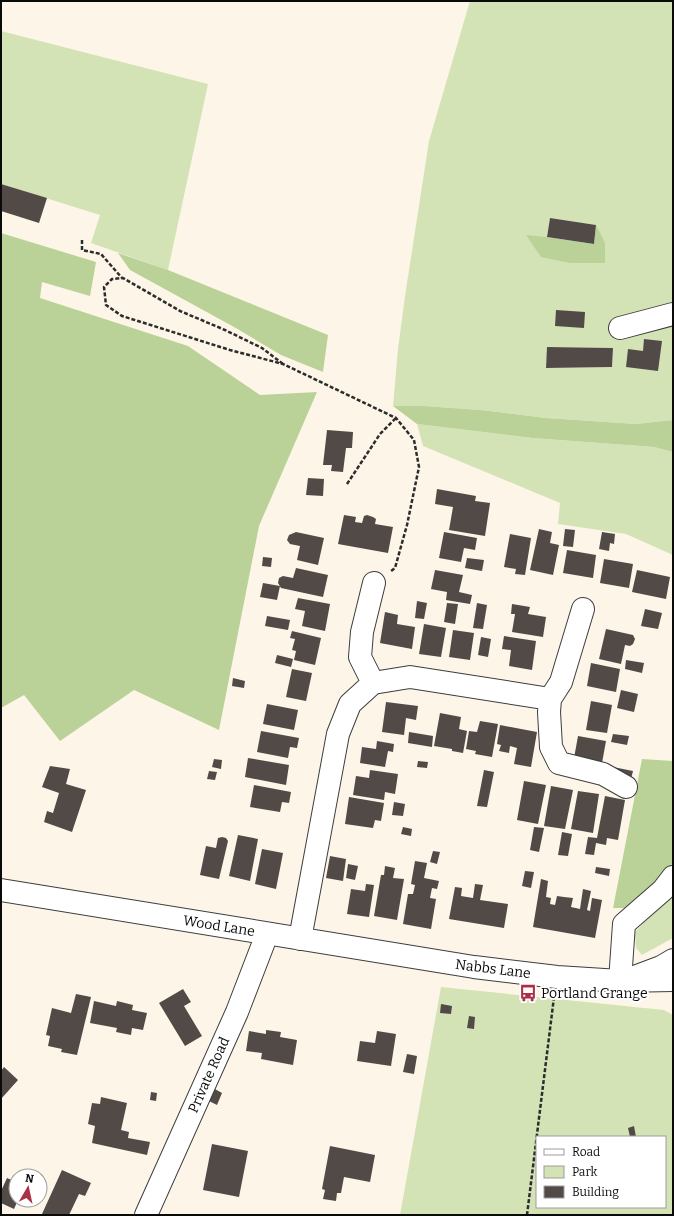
<svg xmlns="http://www.w3.org/2000/svg" width="674" height="1216" font-family="Bitter,serif">
  <style>
    .green { fill: #d4e3b6; fill-rule: evenodd }
    .forest { fill: #bad297 }
    .building { fill: #514a47 }
    .lines { fill: none; stroke-linecap: round; stroke-linejoin: round }
    .minor-casing { stroke: #3d3d3d; stroke-width: 24 }
    .path { stroke: #2c2c2c; stroke-width: 2.5; stroke-dasharray: 4 2; stroke-linecap: butt }
    .minor { stroke: #fff; stroke-width: 22 }
    .labels { text-anchor: middle; dominant-baseline: central; stroke-width: 4; stroke-linejoin: round; paint-order: stroke }
    .street-label { font-size: 14px; fill: #0a0a0a; stroke: #fff }
    .poi-label { font-size: 14px; fill: #0a0a0a; stroke: #fff; text-anchor: start }
  </style>
  <rect width="100%" height="100%" fill="#fdf6e8"/>
  <!-- green -->
  <path class="green" d="M 470,1 L 673,1 L 673,420 L 636,424 L 546,418 L 481,410 L 424,406 L 393,406 L 398,349 L 405,296 L 429,141 ZM 550,218 L 596,225 L 605,263 L 526,236 L 547,237 ZM 548,347 L 613,348 L 612,367 L 546,368 Z
    M 1,31 L 208,84 L 168,270 L 91,243 L 100,215 L 1,184 Z
    M 417,424 L 532,438 L 654,447 L 673,452 L 673,555 L 626,534 L 558,524 L 560,503 L 423,446 Z
    M 673,892 L 673,938 L 642,955 L 636,948 L 635,932 Z
    M 441,987 L 664,1010 L 673,1015 L 673,1215 L 400,1215 ZM 537,1137 L 665,1137 L 665,1207 L 537,1207 Z"/>
  <!-- forest -->
  <path class="forest" d="M 596,225 L 605,243 L 605,263 L 570,263 L 541,257 L 526,235 L 547,237 L 594,244 Z
    M 1,233 L 96,262 L 90,296 L 42,282 L 40,298 L 188,346 L 260,395 L 317,392 L 259,526 L 219,730 L 134,690 L 60,741 L 24,695 L 1,708 Z
    M 118,253 L 168,270 L 328,335 L 323,372 L 281,355 L 234,327 L 130,270 Z
    M 393,406 L 424,406 L 481,410 L 546,418 L 636,424 L 673,420 L 673,452 L 654,447 L 532,438 L 417,424 Z
    M 642,759 L 673,761 L 673,863 L 633,908 L 613,908 Z"/>
  <!-- building -->
  <path class="building" d="M 1,184 L 47,198 L 39,223 L 1,211 Z
    M 550,218 L 596,225 L 594,244 L 547,237 Z
    M 556,310 L 585,312 L 584,328 L 555,326 Z
    M 644,339 L 662,341 L 658,371 L 626,367 L 628,349 L 643,351 Z
    M 547,347 L 613,348 L 612,367 L 546,368 Z
    M 327,430 L 353,432 L 352,448 L 346,448 L 343,472 L 331,471 L 332,465 L 323,465 Z
    M 308,478 L 324,479 L 323,496 L 306,495 Z
    M 437,489 L 476,496 L 475,501 L 490,503 L 485,536 L 449,530 L 453,507 L 435,504 Z
    M 344,515 L 356,517 L 355,522 L 362,523 L 364,516 L 367,515 L 373,517 L 376,519 L 375,524 L 393,527 L 388,553 L 338,544 Z
    M 539,529 L 552,532 L 550,543 L 559,545 L 553,575 L 530,570 Z
    M 565,529 L 575,530 L 573,547 L 563,546 Z
    M 296,532 L 324,538 L 318,565 L 297,560 L 300,546 L 290,544 L 287,540 L 289,535 Z
    M 444,532 L 477,538 L 475,550 L 464,548 L 461,562 L 439,558 Z
    M 602,532 L 615,534 L 614,544 L 610,543 L 609,551 L 599,549 Z
    M 510,534 L 531,538 L 525,575 L 515,574 L 516,569 L 504,567 Z
    M 567,550 L 596,555 L 593,578 L 563,573 Z
    M 263,557 L 272,558 L 271,567 L 262,566 Z
    M 467,558 L 484,560 L 482,571 L 465,568 Z
    M 604,559 L 633,564 L 629,588 L 600,583 Z
    M 296,568 L 328,575 L 323,597 L 281,588 L 278,583 L 279,578 L 283,576 L 293,578 Z
    M 435,570 L 463,575 L 459,592 L 472,595 L 470,604 L 446,600 L 447,592 L 431,589 Z
    M 637,570 L 670,577 L 666,599 L 632,592 Z
    M 263,583 L 280,586 L 277,600 L 260,597 Z
    M 298,598 L 330,604 L 325,631 L 302,626 L 305,611 L 295,609 Z
    M 417,601 L 427,603 L 424,619 L 415,618 Z
    M 447,603 L 458,604 L 455,624 L 444,622 Z
    M 477,603 L 487,605 L 483,629 L 473,628 Z
    M 512,604 L 530,607 L 528,614 L 546,617 L 543,637 L 512,632 L 515,614 L 511,614 Z
    M 645,609 L 662,613 L 658,629 L 641,626 Z
    M 385,612 L 398,615 L 397,624 L 415,627 L 412,649 L 380,643 Z
    M 267,616 L 290,620 L 288,630 L 265,626 Z
    M 424,624 L 446,628 L 441,657 L 419,654 Z
    M 606,629 L 633,635 L 635,639 L 633,644 L 630,646 L 625,645 L 621,664 L 599,659 Z
    M 453,630 L 474,633 L 470,660 L 449,657 Z
    M 292,631 L 321,638 L 315,665 L 294,660 L 296,651 L 292,650 L 295,639 L 290,638 Z
    M 504,636 L 536,641 L 532,670 L 509,666 L 511,650 L 502,649 Z
    M 481,637 L 491,639 L 488,657 L 478,655 Z
    M 277,655 L 293,659 L 291,667 L 275,663 Z
    M 626,660 L 644,663 L 642,673 L 625,669 Z
    M 591,663 L 620,669 L 616,692 L 587,686 Z
    M 292,669 L 312,673 L 306,701 L 286,697 Z
    M 233,678 L 245,681 L 244,688 L 232,686 Z
    M 621,690 L 638,694 L 634,712 L 617,708 Z
    M 591,701 L 612,705 L 607,733 L 586,730 Z
    M 386,702 L 418,706 L 416,720 L 406,718 L 404,735 L 382,732 Z
    M 267,704 L 298,710 L 294,730 L 263,724 Z
    M 440,713 L 461,717 L 459,729 L 467,731 L 463,753 L 452,751 L 452,749 L 434,746 Z
    M 480,721 L 498,724 L 492,757 L 475,754 L 476,751 L 466,749 L 469,731 L 477,732 Z
    M 500,725 L 537,732 L 531,767 L 514,764 L 517,748 L 510,746 L 509,753 L 499,751 L 501,745 L 497,744 Z
    M 261,731 L 299,738 L 297,748 L 290,747 L 288,758 L 257,752 Z
    M 409,732 L 433,736 L 432,747 L 408,743 Z
    M 613,734 L 629,736 L 627,745 L 611,742 Z
    M 578,736 L 606,741 L 602,763 L 574,758 Z
    M 377,741 L 394,744 L 393,752 L 388,751 L 385,767 L 360,763 L 362,747 L 376,749 Z
    M 248,758 L 289,765 L 286,785 L 245,777 Z
    M 214,759 L 222,760 L 221,769 L 212,767 Z
    M 418,761 L 428,762 L 427,768 L 417,767 Z
    M 50,766 L 70,769 L 66,784 L 86,790 L 72,832 L 44,822 L 47,811 L 53,813 L 59,793 L 42,787 Z
    M 613,767 L 633,771 L 631,779 Z
    M 370,770 L 398,774 L 395,794 L 385,792 L 384,800 L 353,795 L 356,776 L 369,778 Z
    M 484,770 L 494,772 L 487,807 L 477,806 Z
    M 209,771 L 217,772 L 215,780 L 207,779 Z
    M 524,781 L 546,785 L 538,824 L 517,820 Z
    M 254,785 L 291,792 L 289,803 L 282,802 L 280,812 L 250,807 Z
    M 551,786 L 573,790 L 565,829 L 544,826 Z
    M 578,791 L 599,794 L 593,833 L 571,829 Z
    M 605,796 L 625,800 L 618,840 L 607,838 L 606,845 L 596,843 L 594,855 L 585,854 L 588,837 L 597,838 Z
    M 349,797 L 384,803 L 381,821 L 375,820 L 373,828 L 345,824 Z
    M 394,802 L 405,804 L 403,816 L 392,815 Z
    M 403,827 L 412,829 L 411,836 L 401,834 Z
    M 534,827 L 544,828 L 539,852 L 530,850 Z
    M 562,832 L 572,834 L 568,856 L 558,855 Z
    M 238,835 L 258,839 L 250,881 L 229,876 Z
    M 222,837 L 226,838 L 228,841 L 219,879 L 200,875 L 206,846 L 216,848 L 218,838 Z
    M 262,849 L 283,853 L 276,889 L 255,884 Z
    M 433,851 L 440,852 L 437,864 L 430,862 Z
    M 330,856 L 346,859 L 343,881 L 326,878 Z
    M 415,861 L 427,863 L 424,878 L 439,881 L 437,889 L 432,888 L 430,898 L 436,899 L 431,929 L 403,924 L 408,894 L 413,894 L 415,885 L 411,884 Z
    M 348,864 L 358,866 L 355,880 L 346,878 Z
    M 385,866 L 395,868 L 393,878 L 404,879 L 397,920 L 374,916 L 381,875 L 384,875 Z
    M 596,867 L 610,869 L 609,876 L 595,873 Z
    M 525,871 L 534,872 L 531,888 L 522,886 Z
    M 541,879 L 548,881 L 546,897 L 551,898 L 550,904 L 555,905 L 557,896 L 564,897 L 573,898 L 571,907 L 580,909 L 583,889 L 591,891 L 587,910 L 590,911 L 592,898 L 602,900 L 595,938 L 533,927 Z
    M 366,884 L 374,885 L 369,917 L 347,914 L 351,889 L 365,891 Z
    M 475,884 L 483,885 L 480,900 L 508,904 L 504,928 L 449,919 L 455,887 L 462,888 L 461,896 L 473,898 Z
    M 183,989 L 191,1002 L 184,1006 L 202,1036 L 185,1046 L 159,1003 Z
    M 76,994 L 91,997 L 77,1055 L 61,1052 L 62,1049 L 48,1046 L 50,1036 L 46,1035 L 52,1008 L 71,1013 Z
    M 94,1001 L 116,1006 L 117,1001 L 133,1005 L 132,1010 L 147,1013 L 143,1030 L 132,1028 L 131,1035 L 116,1032 L 117,1028 L 90,1023 Z
    M 441,1004 L 452,1006 L 451,1014 L 440,1013 Z
    M 469,1016 L 475,1017 L 474,1029 L 467,1028 Z
    M 266,1030 L 281,1032 L 280,1037 L 297,1040 L 293,1065 L 261,1059 L 262,1053 L 246,1051 L 249,1031 L 266,1034 Z
    M 377,1031 L 396,1034 L 391,1066 L 357,1061 L 360,1041 L 375,1043 Z
    M 407,1054 L 417,1056 L 414,1074 L 403,1072 Z
    M 4,1067 L 18,1080 L 1,1099 L 1,1071 Z
    M 213,1088 L 222,1093 L 217,1105 L 207,1100 Z
    M 151,1092 L 157,1093 L 156,1101 L 150,1100 Z
    M 101,1097 L 127,1103 L 121,1130 L 129,1132 L 128,1138 L 150,1142 L 147,1155 L 92,1143 L 95,1126 L 88,1124 L 92,1103 L 100,1104 Z
    M 634,1126 L 636,1137 L 630,1137 L 628,1128 Z
    M 212,1144 L 248,1151 L 239,1197 L 203,1190 Z
    M 330,1146 L 375,1155 L 370,1182 L 344,1177 L 341,1193 L 337,1193 L 336,1201 L 323,1199 L 325,1190 L 322,1189 Z
    M 62,1170 L 91,1183 L 85,1196 L 79,1194 L 69,1215 L 44,1215 L 42,1214 Z
    M 7,1178 L 16,1182 L 16,1200 L 18,1200 L 14,1209 L 1,1203 L 1,1191 Z"/>
  <g class="lines">
    <!-- minor casing -->
    <g class="minor-casing">
      <path id="minor" d="M 620,328 L 673,314
        M 373,683 L 360,657 L 362,632 L 374,583
        M 550,699 L 549,712 L 551,747 L 559,763 L 603,774 L 626,787
        M 1,890 L 474,967 L 557,977 L 620,981 L 673,980
        M 300,939 L 338,734 L 350,704 L 373,683 L 410,677 L 550,699 L 561,682 L 583,609
        M 637,976 L 661,967 L 673,960
        M 620,981 L 624,924 L 663,890 L 673,877
        M 146,1215 L 237,1012 L 267,934"/>
    </g>
    <!-- path -->
    <path class="path" d="M 82,240 L 82,250 L 101,254 L 122,278
      M 283,364 L 262,348 L 225,330 L 180,311 L 123,278 L 112,279 L 104,287 L 106,305 L 122,316 L 230,350 L 283,364 L 396,418 L 414,440 L 419,467 L 407,525 L 395,568 L 391,571
      M 347,484 L 380,434 L 396,418
      M 527,1215 L 554,997"/>
    <!-- minor -->
    <use href="#minor" class="minor"/>
  </g>
  <!-- icons -->
  <defs>
    <g id="bus-bare" transform="scale(1.38)"><path d="M-5-6H5V4H4V6H2V4H-2V6H-4V4H-5ZM-3.5-4V0h7V-4ZM-3.5 1.2v1.5H-2V1.2ZM2 1.2v1.5H3.5V1.2Z" fill="#ab3047" stroke="#fff" stroke-width="2.5" paint-order="stroke"/></g>
  </defs>
  <g fill-rule="evenodd">
    <use href="#bus-bare" x="528" y="993"/>
  </g>
  <g class="labels">
    <!-- street labels -->
    <g class="street-label">
      <text transform="translate(219 926) rotate(9)">Wood Lane</text>
      <text transform="translate(493 969) rotate(7)">Nabbs Lane</text>
      <text transform="translate(209 1075) rotate(-66)">Private Road</text>
    </g>
    <!-- poi labels -->
    <g class="poi-label">
      <text x="541" y="993">Portland Grange</text>
    </g>
  </g>
  <!-- border -->
  <rect width="674" height="1216" fill="none" stroke="#0a0a0a" stroke-width="4"/>
  <!-- legend -->
  <rect x="536" y="1136" width="130" height="72" fill="#ffffff" stroke="#9d9d9d"/>
  <rect x="544" y="1149" width="20" height="6" fill="#ffffff" stroke="#9d9d9d"/>
  <text x="572" y="1156" font-size="12" fill="#0a0a0a">Road</text>
  <rect x="544" y="1166" width="20" height="12" fill="#d4e3b6" stroke="#9d9d9d"/>
  <text x="572" y="1176" font-size="12" fill="#0a0a0a">Park</text>
  <rect x="544" y="1186" width="20" height="12" fill="#514a47" stroke="#9d9d9d"/>
  <text x="572" y="1196" font-size="12" fill="#0a0a0a">Building</text>
  <!-- north arrow -->
  <g transform="translate(28 1188) rotate(9)"><circle r="19" fill="#ffffff" stroke="#9d9d9d"/>
  <path d="M0-3L7 15L0 10L-7 15Z" fill="#ab3047"/>
  <text y="-6" font-size="11" font-weight="bold" text-anchor="middle" fill="#0a0a0a">N</text>
  </g>
</svg>
